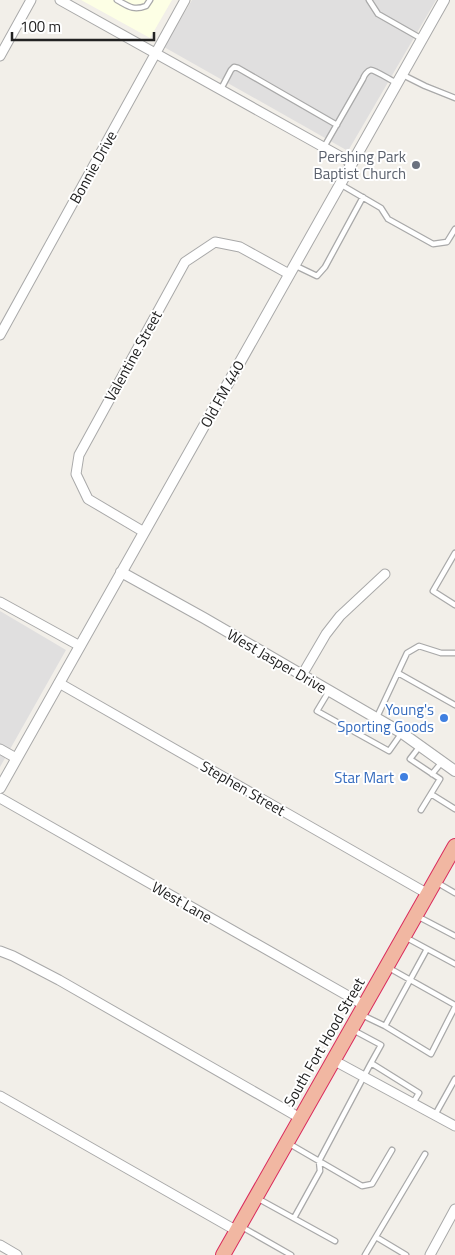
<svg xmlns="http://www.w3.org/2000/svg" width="455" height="1255" font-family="'Titillium Web',sans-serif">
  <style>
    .residential { fill: #e0dfdf }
    .education { fill: #fdffe5 }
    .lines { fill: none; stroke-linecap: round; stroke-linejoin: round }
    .service-casing { stroke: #a9a9a9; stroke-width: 7 }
    .minor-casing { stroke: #a9a9a9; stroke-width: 11 }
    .tertiary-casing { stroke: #a9a9a9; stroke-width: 12 }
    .trunk-casing { stroke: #da2c5d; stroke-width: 16 }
    .service { stroke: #fff; stroke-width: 4.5 }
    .minor { stroke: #fff; stroke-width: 9 }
    .tertiary { stroke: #fff; stroke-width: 10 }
    .trunk { stroke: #f1b7a2; stroke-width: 14 }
    .worship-dot { fill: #6b7280; stroke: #fff; stroke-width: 2 }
    .shop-dot { fill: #3f7fe0; stroke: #fff; stroke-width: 2 }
    .labels { text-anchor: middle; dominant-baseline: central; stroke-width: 4; stroke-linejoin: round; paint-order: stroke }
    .worship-label { font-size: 15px; fill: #5b616d; stroke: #fff; text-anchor: end }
    .street-label { font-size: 15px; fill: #222; stroke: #fff }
    .shop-label { font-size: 15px; fill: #366cbe; stroke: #fff; text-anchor: end }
  </style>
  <rect width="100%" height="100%" fill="#f2efe9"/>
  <!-- residential -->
  <path class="residential" d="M 192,0 L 436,0 L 348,151 L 164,47 Z
    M 0,611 L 66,650 L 0,767 Z"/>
  <!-- education -->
  <path class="education" d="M 81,0 L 172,0 L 150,38 Z"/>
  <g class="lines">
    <!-- service casing -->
    <g class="service-casing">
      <path id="service" d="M 117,0 C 128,6 133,11 146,6 L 150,0
        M 369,0 L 378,14 L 422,39
        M 403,75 L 425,86 L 455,98
        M 221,89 L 231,70 L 234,67 L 238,68 L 337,125
        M 324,147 L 363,79 C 364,76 367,71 371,70 C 375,70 392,81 397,83
        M 340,184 L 381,208 L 388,219 L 433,244 L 447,242 L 455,229
        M 294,265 L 317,276 L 325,267 L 363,197
        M 455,553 L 433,591 L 455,605
        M 398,673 L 455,705
        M 329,691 L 317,711 L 389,751 L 401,734
        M 377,717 L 407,653 L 419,646 L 441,653 L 455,653
        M 420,746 L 410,759 L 440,779 L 421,810
        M 432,774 L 442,762
        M 431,794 L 455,809
        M 436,882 L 455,893
        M 417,916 L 455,936
        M 405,937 L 455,964
        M 389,968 L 455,1005
        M 362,1015 L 385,1026 L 427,949
        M 385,1026 L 431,1054 L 455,1007
        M 353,1030 L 381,1045 L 371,1063
        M 435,1115 L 455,1079
        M 288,1143 L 362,1186 L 372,1184 L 392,1150
        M 257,1198 L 335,1241
        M 294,1218 L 320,1171 L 319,1161 L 371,1063 L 419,1093 L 413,1103
        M 242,1227 L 291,1255
        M 376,1237 L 406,1255
        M 365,1255 L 425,1154"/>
    </g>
    <!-- minor casing -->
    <g class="minor-casing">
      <path id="minor" d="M 60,0 L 352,163
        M 0,56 L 31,0
        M 0,335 L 185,0
        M 144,532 L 88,499 L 76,474 L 79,455 L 185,262 L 215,242 L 240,247 L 289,274
        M 0,602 L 80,646
        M 302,675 L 326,634 L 340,616 L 385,574
        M 59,683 L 428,894
        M 0,749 L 16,758
        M 0,798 L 364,1005
        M 0,951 L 13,956 L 59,980 L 300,1118
        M 333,1060 L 455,1126
        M 0,1096 L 237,1231
        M 0,1245 L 17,1255
        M 430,1255 L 455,1209"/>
    </g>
    <!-- tertiary casing -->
    <g class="tertiary-casing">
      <path id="tertiary" d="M 121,572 L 204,618 L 402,733 L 455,771
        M 0,788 L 444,0"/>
    </g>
    <!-- trunk casing -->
    <g class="trunk-casing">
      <path id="trunk" d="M 223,1255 L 455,846"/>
    </g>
    <!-- service -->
    <use href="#service" class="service"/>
    <!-- minor -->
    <use href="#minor" class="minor"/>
    <!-- tertiary -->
    <use href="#tertiary" class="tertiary"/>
    <!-- trunk -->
    <use href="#trunk" class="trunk"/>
  </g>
  <!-- markers -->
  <circle class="worship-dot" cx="416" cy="165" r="5"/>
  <g class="shop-dot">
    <circle cx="444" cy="718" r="5"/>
    <circle cx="404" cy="777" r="5"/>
  </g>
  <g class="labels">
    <!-- worship labels -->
    <g class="worship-label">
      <text x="406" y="156">Pershing Park<tspan x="406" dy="17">Baptist Church</tspan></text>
    </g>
    <!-- street labels -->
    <g class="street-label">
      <text transform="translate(93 167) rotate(-61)">Bonnie Drive</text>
      <text transform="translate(133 356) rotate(-61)">Valentine Street</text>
      <text transform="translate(222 394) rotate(-61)">Old FM 440</text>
      <text transform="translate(277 661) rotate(30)">West Jasper Drive</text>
      <text transform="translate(243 788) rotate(30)">Stephen Street</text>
      <text transform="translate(182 902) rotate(30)">West Lane</text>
      <text transform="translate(324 1042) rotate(-60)">South Fort Hood Street</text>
    </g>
    <!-- shop labels -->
    <g class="shop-label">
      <text x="434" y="709">Young's<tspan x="434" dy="17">Sporting Goods</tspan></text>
      <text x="394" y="777">Star Mart</text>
    </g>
  </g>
  <!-- scale -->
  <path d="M12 32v8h142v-8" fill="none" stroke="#222222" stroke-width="2.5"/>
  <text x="20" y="32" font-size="15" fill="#222222" stroke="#ffffff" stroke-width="4" paint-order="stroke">100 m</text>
</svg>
